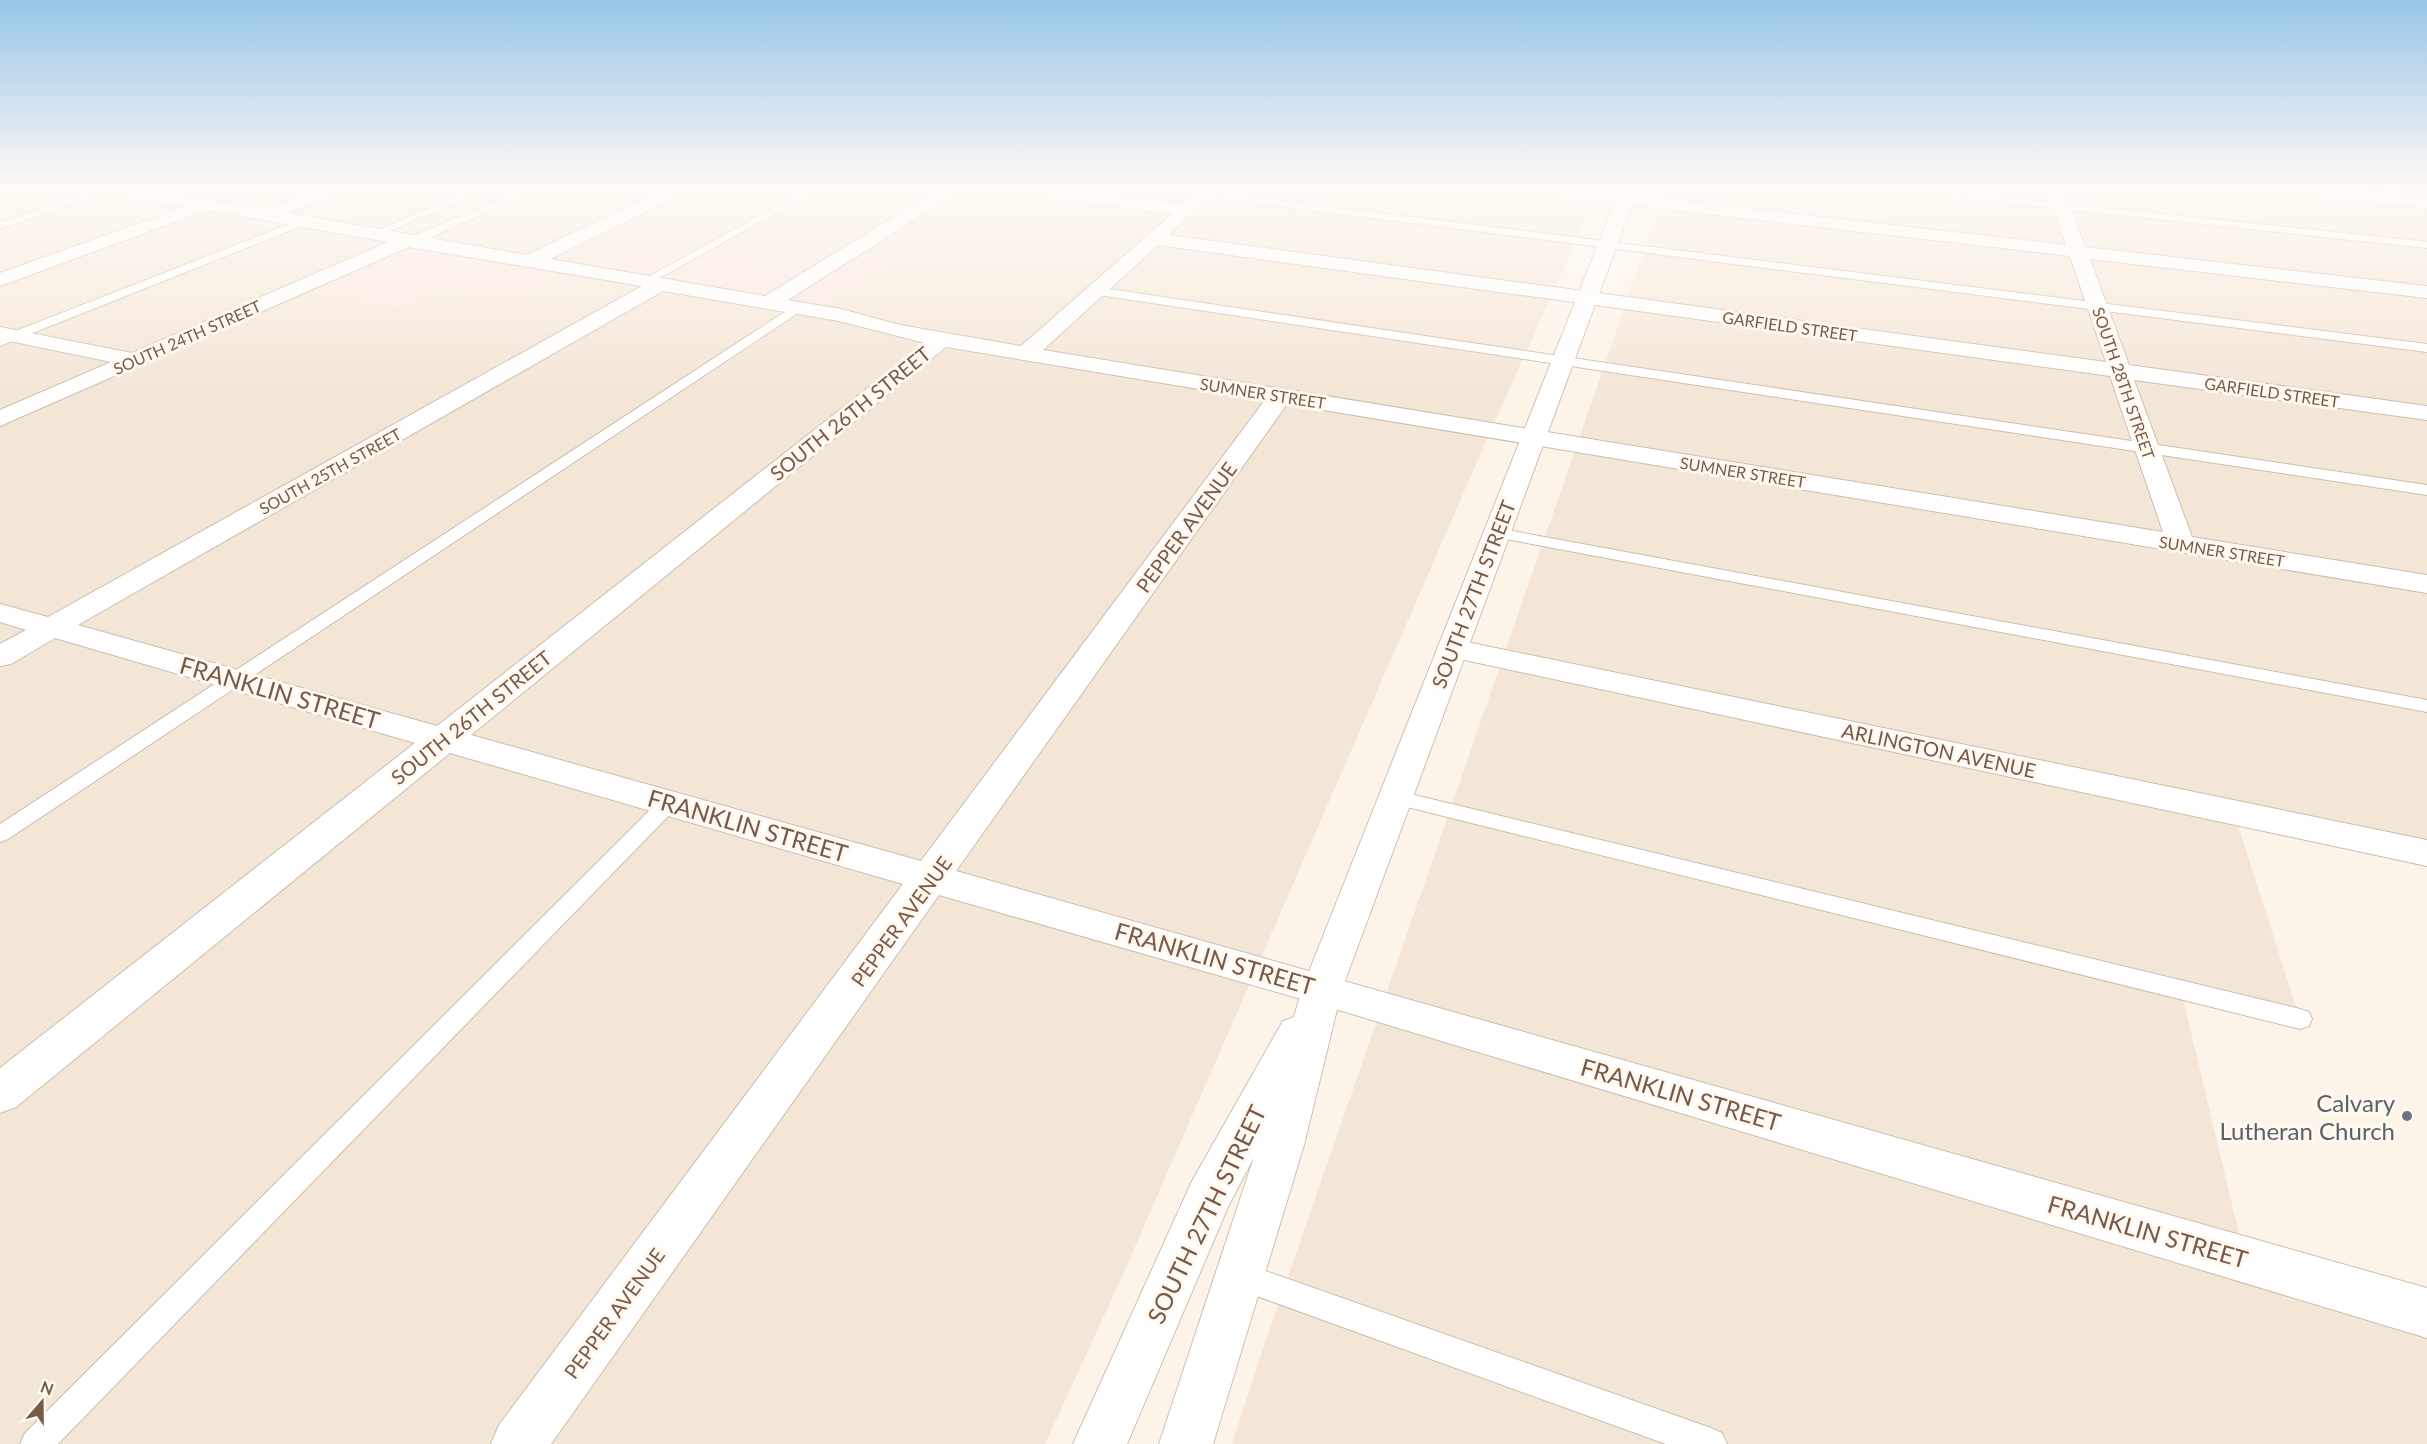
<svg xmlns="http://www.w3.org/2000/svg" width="2427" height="1444" font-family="Lato,sans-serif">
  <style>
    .residential { fill: #f4e6d7; fill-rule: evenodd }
    .commercial { fill: #fce5dd }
    .green { fill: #d6eac7 }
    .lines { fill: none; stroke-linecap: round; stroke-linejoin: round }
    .service-casing { stroke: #cebcae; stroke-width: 2 }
    .minor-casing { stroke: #cebcae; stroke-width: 2 }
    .secondary-casing { stroke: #d4beae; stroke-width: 2 }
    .service { fill: #fff; fill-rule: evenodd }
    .minor { fill: #fff; fill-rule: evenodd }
    .secondary { fill: #fff; fill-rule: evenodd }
    .worship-dot { fill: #6b7280; stroke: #fff8ef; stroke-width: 2 }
    .labels { text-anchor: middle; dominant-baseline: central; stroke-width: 6; stroke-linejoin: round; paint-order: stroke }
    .far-street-label { font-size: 16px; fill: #775a4c; stroke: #fff8ef }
    .street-label { font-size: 20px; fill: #775a4c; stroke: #fff8ef }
    .near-street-label { font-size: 24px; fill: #775a4c; stroke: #fff8ef }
    .near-worship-label { font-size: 24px; fill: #5b616d; stroke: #fff8ef; text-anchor: end }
  </style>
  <rect width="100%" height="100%" fill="#fcf4e9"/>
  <!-- residential -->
  <path class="residential" d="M 0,188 L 1600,188 L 1491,430 L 1121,1279 L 1045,1444 L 0,1444 ZM 706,248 L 826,267 L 864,276 L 813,311 ZM 569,268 L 506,300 L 443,289 Z
    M 1666,188 L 2367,188 L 2376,198 L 2427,203 L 2427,853 L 2234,813 L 2300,1019 L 2181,990 L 2245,1259 L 2427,1313 L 2427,1444 L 1232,1444 L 1261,1354 Z"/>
  <!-- commercial -->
  <path class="commercial" d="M 407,241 L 570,267 L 506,301 L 443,289 L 403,309 L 297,289 Z
    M 635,244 L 697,253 L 706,248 L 826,267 L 852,251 L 902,259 L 874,277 L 864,276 L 813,311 L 585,270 Z"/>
  <!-- green -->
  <path class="green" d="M 2367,188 L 2427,188 L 2427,203 L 2376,198 Z"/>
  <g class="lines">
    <!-- service casing -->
    <g class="service-casing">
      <path id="service" d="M 105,188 L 116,189 L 0,229 L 0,222 Z
        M 176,188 L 190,188 L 158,200 L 153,197 Z
        M 477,188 L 490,188 L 380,235 L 376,236 L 371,233 Z
        M 528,188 L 541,188 L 432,237 L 407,244 L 401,241 Z
        M 809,188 L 821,188 L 651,283 L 647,285 L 641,281 Z
        M 1889,188 L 1920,188 L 2427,242 L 2427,248 L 1894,191 Z
        M 2383,188 L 2393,188 L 2405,200 L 2396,202 Z
        M 1204,191 L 2427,344 L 2427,352 L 1200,196 L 1199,194 Z
        M 305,218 L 309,219 L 309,223 L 0,346 L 0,337 Z
        M 1096,287 L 2427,485 L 2427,495 L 1092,294 L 1092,288 Z
        M 797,304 L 803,308 L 801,311 L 8,839 L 0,842 L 0,824 Z
        M 1496,528 L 2427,700 L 2427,712 L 1490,536 L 1488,533 L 1490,530 Z
        M 1394,790 L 2300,1009 L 2309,1012 L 2312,1019 L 2309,1026 L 2300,1029 L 1387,802 L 1384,797 L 1387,792 Z
        M 670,795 L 677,797 L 680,802 L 677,807 L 58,1444 L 20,1444 L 25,1433 L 663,797 Z
        M 1240,1262 L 1711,1428 L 1722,1433 L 1727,1444 L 1666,1444 L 1240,1290 L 1230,1286 L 1225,1276 L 1230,1266 Z"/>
    </g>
    <!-- minor casing -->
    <g class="minor-casing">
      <path id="minor" d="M 95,188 L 133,188 L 265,209 L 322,188 L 345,188 L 343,192 L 288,213 L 527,255 L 667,188 L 688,188 L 686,192 L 550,259 L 765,296 L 941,188 L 960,188 L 958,192 L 788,300 L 841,309 L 900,325 L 1021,346 L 1172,214 L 1015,193 L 1009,192 L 1007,188 L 1053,188 L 1182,204 L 1201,188 L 1219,188 L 1169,235 L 2106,362 L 2070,256 L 1526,193 L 1520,192 L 1517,188 L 1569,188 L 2066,245 L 2046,188 L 2063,188 L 2085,247 L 2427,286 L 2427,298 L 2090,259 L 2129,365 L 2427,406 L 2427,420 L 2134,380 L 2192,537 L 2427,575 L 2427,593 L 1287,404 L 956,871 L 2427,1288 L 2427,1338 L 1322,1005 L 939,895 L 551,1444 L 491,1444 L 499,1425 L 903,884 L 450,753 L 16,1107 L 0,1113 L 0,1068 L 415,743 L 55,638 L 11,664 L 0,666 L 0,644 L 26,630 L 0,622 L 0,604 L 48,617 L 642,286 L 409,247 L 0,426 L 0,410 L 111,362 L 0,339 L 0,327 L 132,353 L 388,242 L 207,210 L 0,286 L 0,273 L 185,207 L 103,193 L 97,192 ZM 1158,245 L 2110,376 L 2163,532 L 1043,350 ZM 663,291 L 839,321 L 925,343 L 437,726 L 78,625 ZM 946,347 L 1265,400 L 921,861 L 471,735 Z
        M 2266,188 L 2325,188 L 2427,198 L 2427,208 L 2275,193 L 2269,192 Z
        M 1452,639 L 2427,840 L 2427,866 L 1441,655 L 1437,648 L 1441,641 Z"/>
    </g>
    <!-- secondary casing -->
    <g class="secondary-casing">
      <path id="secondary" d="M 1624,188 L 1642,188 L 1634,199 L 1342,989 L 1304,1145 L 1213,1444 L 1159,1444 L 1254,1157 L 1228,1207 L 1127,1444 L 1073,1444 L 1192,1181 L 1283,1021 L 1294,1017 L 1302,989 L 1616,199 Z"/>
    </g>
    <!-- service -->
    <use href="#service" class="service"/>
    <!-- minor -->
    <use href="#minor" class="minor"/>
    <!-- secondary -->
    <use href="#secondary" class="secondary"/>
  </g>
  <!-- sky -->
  <linearGradient id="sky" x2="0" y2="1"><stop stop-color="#97c6e7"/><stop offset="0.48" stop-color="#fefaf5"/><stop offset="1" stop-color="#fefaf5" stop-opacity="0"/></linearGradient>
  <rect width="2427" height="390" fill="url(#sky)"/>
  <!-- markers -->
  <circle class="worship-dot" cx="2407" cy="1116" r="6"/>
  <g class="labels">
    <!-- far-street labels -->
    <g class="far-street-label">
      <text transform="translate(1790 326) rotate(8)">GARFIELD STREET</text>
      <text transform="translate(187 337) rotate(-24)">SOUTH 24TH STREET</text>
      <text transform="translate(2124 383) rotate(71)">SOUTH 28TH STREET</text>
      <text transform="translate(2272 392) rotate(8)">GARFIELD STREET</text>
      <text transform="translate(1263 393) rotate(9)">SUMNER STREET</text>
      <text transform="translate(330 471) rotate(-29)">SOUTH 25TH STREET</text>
      <text transform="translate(1743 472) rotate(9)">SUMNER STREET</text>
      <text transform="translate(2222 551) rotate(9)">SUMNER STREET</text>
    </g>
    <!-- street labels -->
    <g class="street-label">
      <text transform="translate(850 413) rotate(-39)">SOUTH 26TH STREET</text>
      <text transform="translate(1186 527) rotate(-54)">PEPPER AVENUE</text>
      <text transform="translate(1473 594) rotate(-69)">SOUTH 27TH STREET</text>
      <text transform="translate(471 717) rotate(-39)">SOUTH 26TH STREET</text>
      <text transform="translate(1939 750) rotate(12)">ARLINGTON AVENUE</text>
      <text transform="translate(901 921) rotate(-54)">PEPPER AVENUE</text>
      <text transform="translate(614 1313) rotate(-54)">PEPPER AVENUE</text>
    </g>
    <!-- near-street labels -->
    <g class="near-street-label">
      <text transform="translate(280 692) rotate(16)">FRANKLIN STREET</text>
      <text transform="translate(748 825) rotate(16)">FRANKLIN STREET</text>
      <text transform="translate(1215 958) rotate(16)">FRANKLIN STREET</text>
      <text transform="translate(1681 1094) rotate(16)">FRANKLIN STREET</text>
      <text transform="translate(1206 1214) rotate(-64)">SOUTH 27TH STREET</text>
      <text transform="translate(2148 1231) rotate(16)">FRANKLIN STREET</text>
    </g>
    <!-- near-worship labels -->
    <g class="near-worship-label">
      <text x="2395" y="1102">Calvary<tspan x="2395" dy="28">Lutheran Church</tspan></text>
    </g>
  </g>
  <!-- north arrow -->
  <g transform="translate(42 1402) rotate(20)" stroke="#fff8ef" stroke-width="4.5" paint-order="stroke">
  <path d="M0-4.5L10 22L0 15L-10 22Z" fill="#775a4c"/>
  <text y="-9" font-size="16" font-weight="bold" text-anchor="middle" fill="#775a4c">N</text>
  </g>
</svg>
